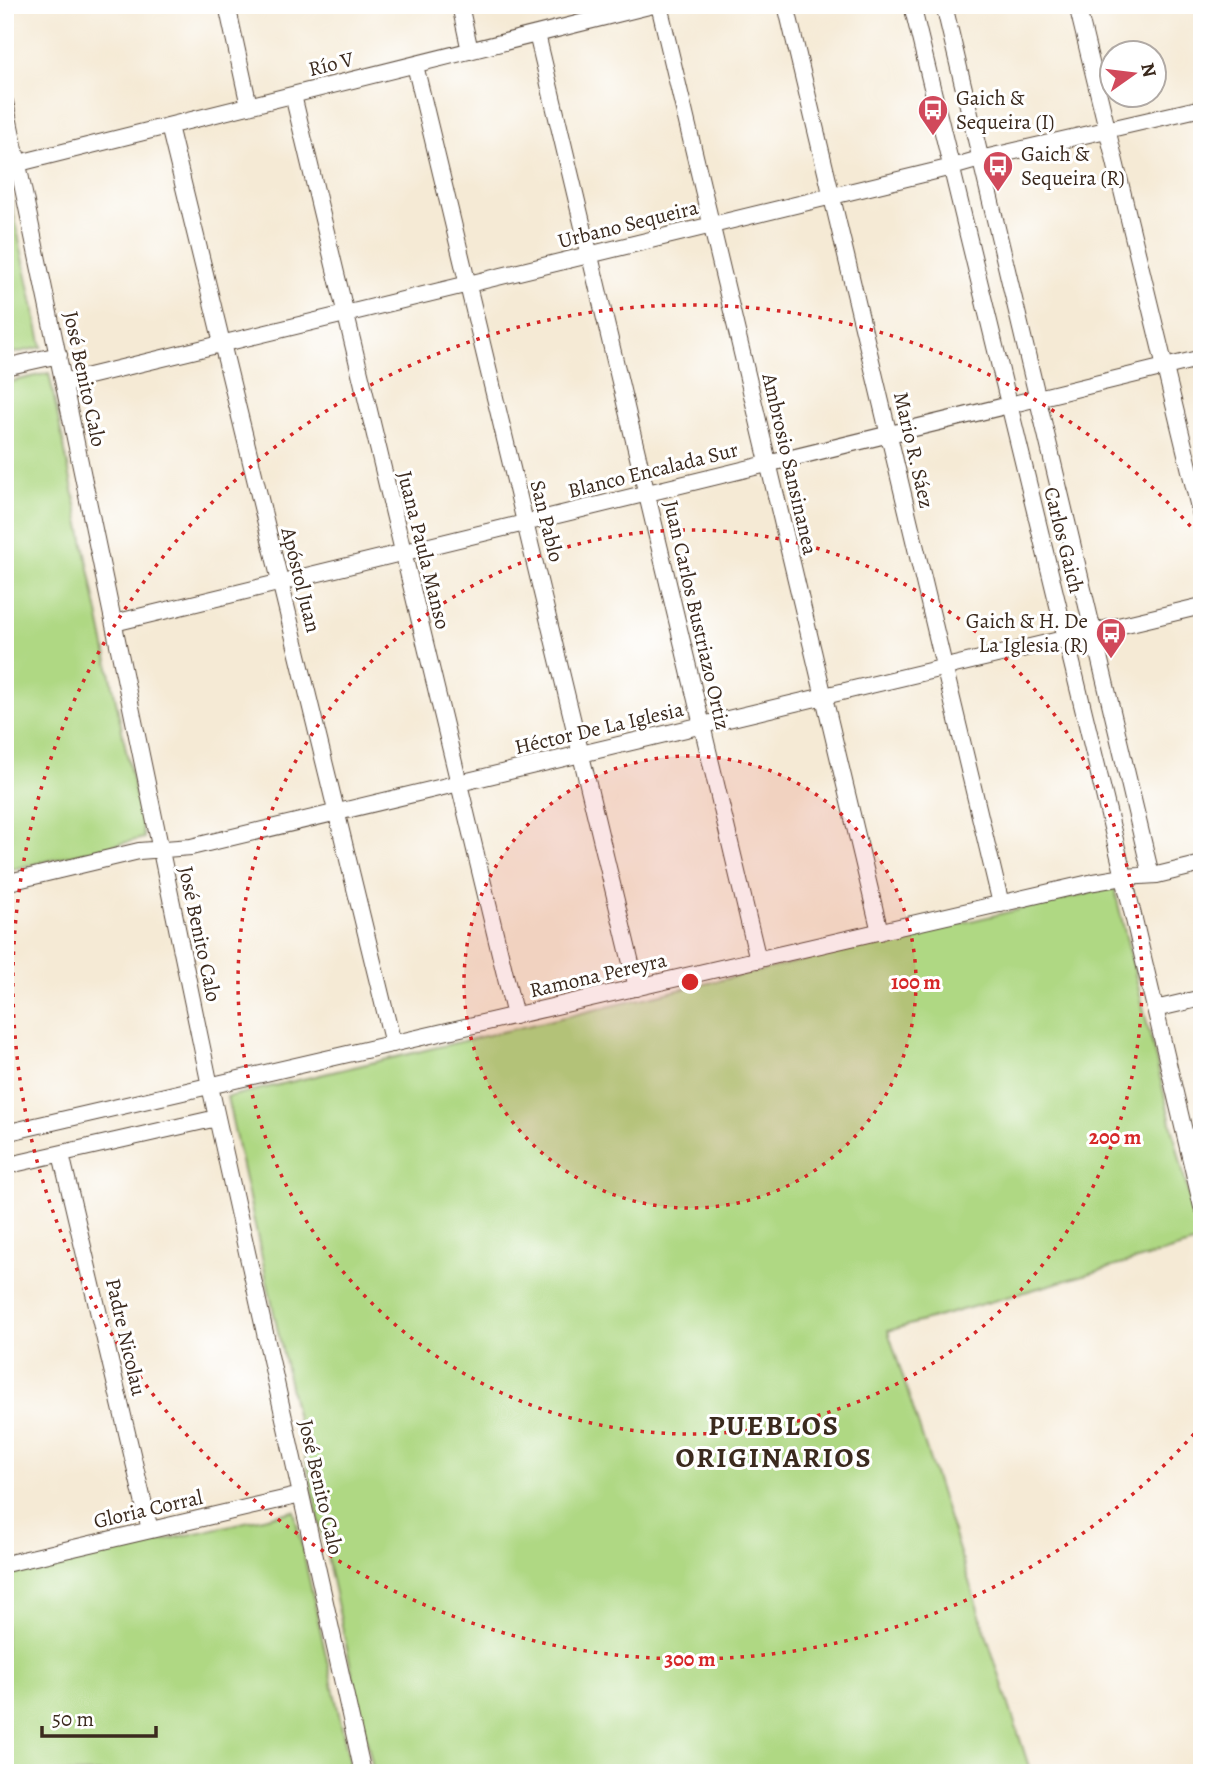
<svg xmlns="http://www.w3.org/2000/svg" width="1207" height="1778" font-family="Alegreya,serif">
  <style>
    .green { fill: #afd883; stroke: #758150; stroke-width: 2 }
    .lines { fill: none; stroke-linecap: round; stroke-linejoin: round }
    .minor-casing { stroke: #574739; stroke-width: 18 }
    .minor { stroke: #fff; stroke-width: 16 }
    .ring { fill: none; stroke: #d62828; stroke-width: 3.5; stroke-dasharray: 3.5 7 }
    .labels { text-anchor: middle; dominant-baseline: central; stroke-width: 6; stroke-linejoin: round; paint-order: stroke }
    .street-label { font-size: 21px; fill: #3b2a1e; stroke: #fff }
    .poi-label { font-size: 21px; fill: #3b2a1e; stroke: #fff; text-anchor: start }
    .district-label { font-size: 28px; font-weight: bold; letter-spacing: 2px; fill: #3b2a1e; stroke: #fff }
    .centre { fill: #d62828; stroke: #fff; stroke-width: 3.5 }
    .ring-label { font-size: 21px; text-anchor: middle; font-weight: bold; fill: #d62828; stroke: #fff; stroke-width: 6; stroke-linejoin: round; paint-order: stroke }
  </style>
  <rect width="100%" height="100%" fill="#fff"/>
  <filter id="ink" filterUnits="userSpaceOnUse"><feTurbulence type="fractalNoise" baseFrequency=".0143" numOctaves="2"/><feDisplacementMap in="SourceGraphic" scale="14" xChannelSelector="R" yChannelSelector="G"/><feConvolveMatrix kernelMatrix="1 2 1 2 8 2 1 2 1" color-interpolation-filters="sRGB"/></filter>
  <filter id="wash" filterUnits="userSpaceOnUse"><feTurbulence type="fractalNoise" baseFrequency=".00686" numOctaves="4" result="noise"/><feDisplacementMap in="SourceGraphic" scale="28" xChannelSelector="R" yChannelSelector="G"/><feGaussianBlur stdDeviation="1.57" result="paint"/><feColorMatrix in="noise" values="0 0 0 0 0 0 0 0 0 0 0 0 0 0 0 0 0 1.4 0 .05"/><feComposite in="paint" operator="in"/></filter>
  <g filter="url(#wash)">
    <rect width="100%" height="100%" fill="#f5ead5"/>
    <!-- green -->
    <path class="green" d="M 5,173 L 42,347 L 5,355 Z
      M 49,373 L 144,838 L 5,871 L 5,383 Z
      M 1114,887 L 1200,1242 L 888,1331 L 1031,1773 L 374,1773 L 227,1097 Z
      M 294,1511 L 352,1773 L 5,1773 L 5,1576 Z"/>
  </g>
  <g filter="url(#ink)">
    <g class="lines">
      <!-- minor casing -->
      <g class="minor-casing">
        <path id="minor" d="M 227,5 L 249,106
          M 460,5 L 470,51
          M 659,5 L 880,932
          M 786,5 L 1001,904
          M 912,5 L 1124,877 L 1202,1207
          M 944,5 L 1151,875
          M 1077,5 L 1202,520
          M 537,34 L 758,960
          M 415,65 L 637,988
          M 293,95 L 515,1016
          M 5,102 L 210,1086 L 363,1773
          M 169,126 L 393,1044
          M 19,163 L 653,5
          M 5,367 L 59,355
          M 64,382 L 952,167 L 980,159 L 1202,108
          M 114,623 L 1202,358
          M 5,883 L 139,851 L 191,847 L 1202,606
          M 1155,1009 L 1202,998
          M 5,1133 L 1094,882 L 1124,877 L 1157,875 L 1202,864
          M 61,1154 L 150,1530
          M 5,1166 L 217,1118
          M 5,1564 L 301,1495"/>
      </g>
      <!-- minor -->
      <use href="#minor" class="minor"/>
    </g>
  </g>
  <!-- distance rings -->
  <circle cx="690" cy="982" r="226" fill="#d62828" fill-opacity=".12"/>
  <g class="ring">
    <circle cx="690" cy="982" r="226"/>
    <circle cx="690" cy="982" r="452"/>
    <path d="M1201 1426A677 677 0 1 1 1201 538"/>
  </g>
  <!-- icons -->
  <defs>
    <g id="bus-pin" transform="scale(1.575)"><path d="M0 17L-7.5 6A9.5 9.5 0 1 1 7.5 6Z" fill="#d1495b" stroke="#fff"/><path d="M-5-6H5V4H4V6H2V4H-2V6H-4V4H-5ZM-3.5-4V0h7V-4ZM-3.5 1.2v1.5H-2V1.2ZM2 1.2v1.5H3.5V1.2Z" fill="#fff"/></g>
  </defs>
  <g fill-rule="evenodd">
    <use href="#bus-pin" x="933" y="110"/>
    <use href="#bus-pin" x="998" y="166"/>
    <use href="#bus-pin" x="1111" y="633"/>
  </g>
  <g class="labels">
    <!-- street labels -->
    <g class="street-label">
      <text transform="translate(331 64) rotate(-14)">Río V</text>
      <text transform="translate(628 224) rotate(-14)">Urbano Sequeira</text>
      <text transform="translate(85 379) rotate(78)">José Benito Calo</text>
      <text transform="translate(914 450) rotate(77)">Mario R. Sáez</text>
      <text transform="translate(790 464) rotate(77)">Ambrosio Sansinanea</text>
      <text transform="translate(653 470) rotate(-14)">Blanco Encalada Sur</text>
      <text transform="translate(547 521) rotate(76)">San Pablo</text>
      <text transform="translate(1064 540) rotate(76)">Carlos Gaich</text>
      <text transform="translate(424 550) rotate(76)">Juana Paula Manso</text>
      <text transform="translate(301 580) rotate(76)">Apóstol Juan</text>
      <text transform="translate(697 615) rotate(77)">Juan Carlos Bustriazo Ortiz</text>
      <text transform="translate(599 728) rotate(-13)">Héctor De La Iglesia</text>
      <text transform="translate(200 934) rotate(78)">José Benito Calo</text>
      <text transform="translate(598 975) rotate(-13)">Ramona Pereyra</text>
      <text transform="translate(126 1337) rotate(77)">Padre Nicolau</text>
      <text transform="translate(321 1487) rotate(77)">José Benito Calo</text>
      <text transform="translate(148 1509) rotate(-13)">Gloria Corral</text>
    </g>
    <!-- poi labels -->
    <g class="poi-label">
      <text x="956" y="98">Gaich &amp;<tspan x="956" dy="24">Sequeira (I)</tspan></text>
      <text x="1021" y="154">Gaich &amp;<tspan x="1021" dy="24">Sequeira (R)</tspan></text>
      <text x="1088" y="621" text-anchor="end">Gaich &amp; H. De<tspan x="1088" dy="24">La Iglesia (R)</tspan></text>
    </g>
    <!-- district labels -->
    <g class="district-label">
      <text x="774" y="1426">PUEBLOS<tspan x="774" dy="32">ORIGINARIOS</tspan></text>
    </g>
  </g>
  <circle cx="690" cy="982" r="10" class="centre"/>
  <g class="ring-label">
    <text x="916" y="989">100 m</text>
    <text x="1115" y="1144">200 m</text>
    <text x="690" y="1666">300 m</text>
  </g>
  <!-- margin -->
  <rect width="1207" height="1778" fill="none" stroke="#fff" stroke-width="28"/>
  <!-- north arrow -->
  <g transform="translate(1133 74) rotate(76)"><circle r="33" fill="#ffffff" stroke="#b1aaa5" stroke-width="2"/>
  <path d="M0-5L12 26L0 18L-12 26Z" fill="#d1495b"/>
  <text y="-10" font-size="19" font-weight="bold" text-anchor="middle" fill="#3b2a1e">N</text>
  </g>
  <!-- scale -->
  <path d="M42 1726v10h114v-10" fill="none" stroke="#3b2a1e" stroke-width="3.5"/>
  <text x="52" y="1726" font-size="21" fill="#3b2a1e" stroke="#ffffff" stroke-width="5" paint-order="stroke">50 m</text>
</svg>
